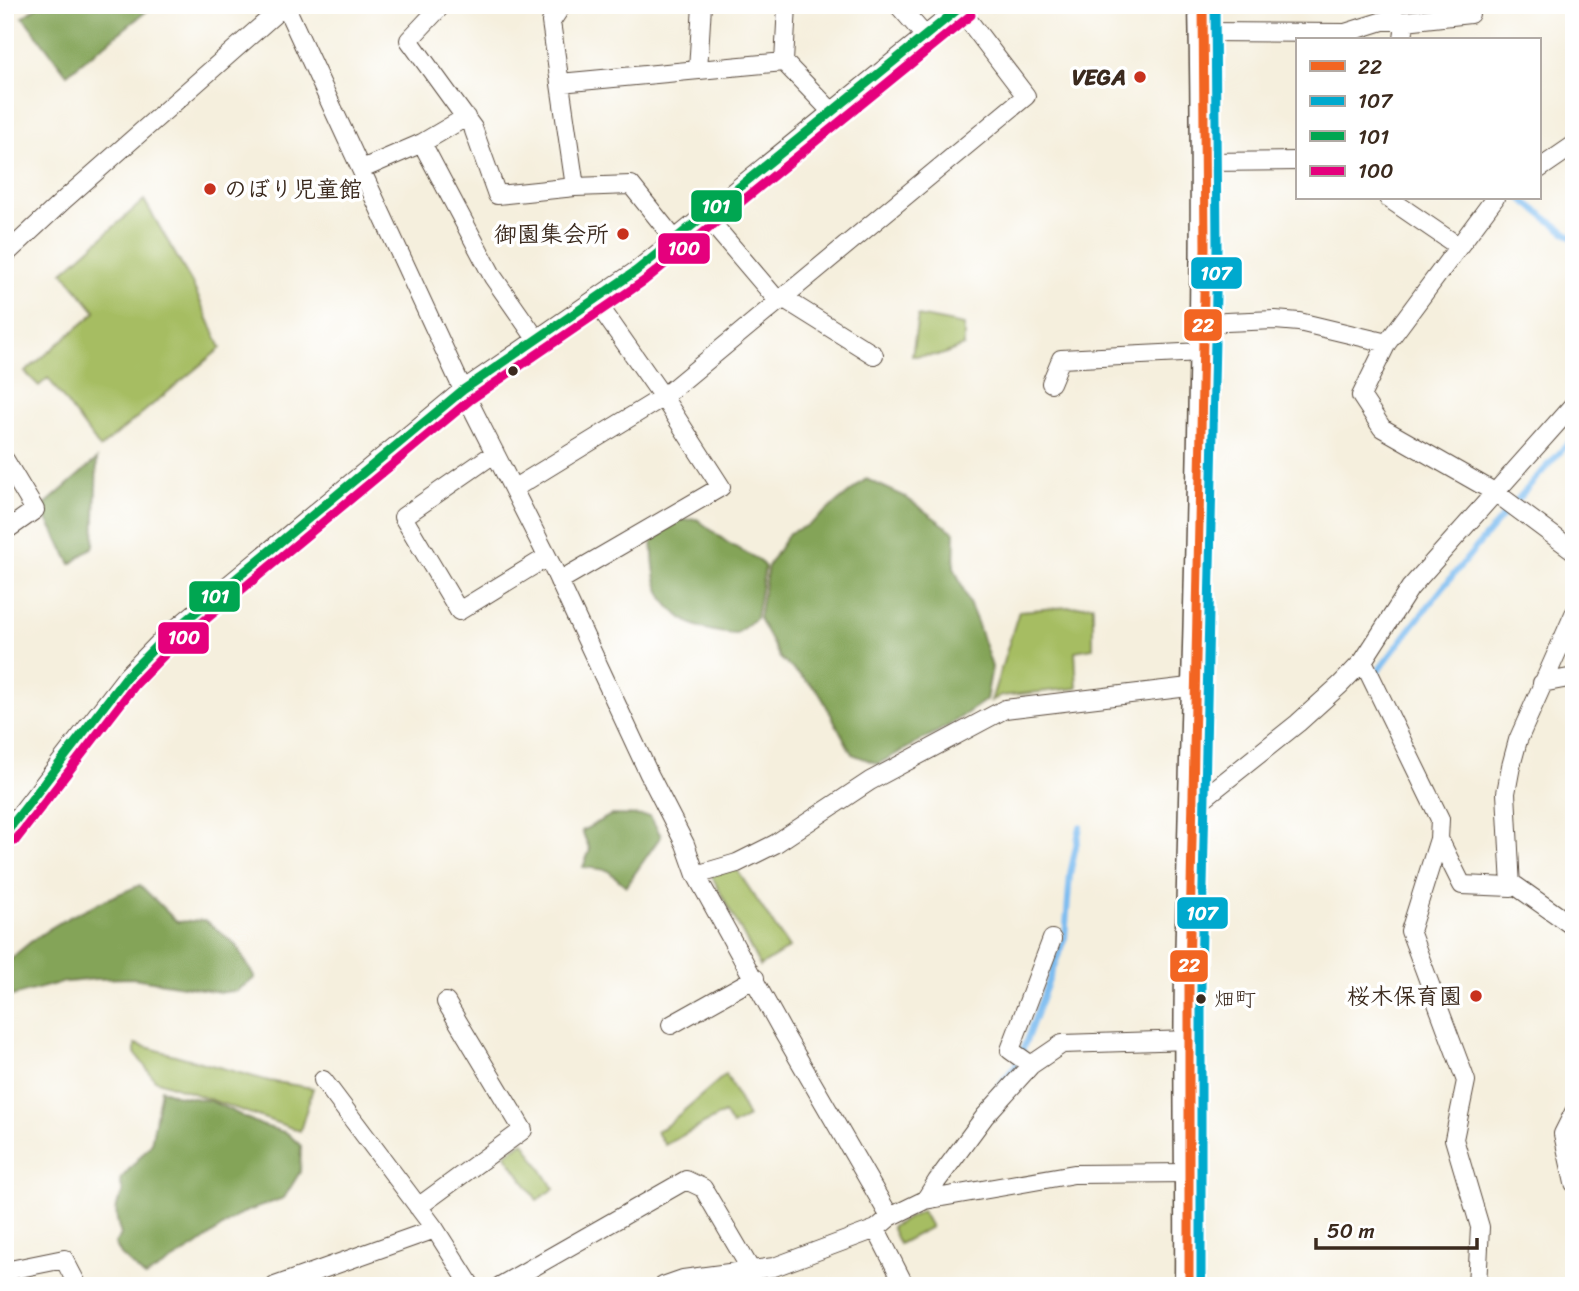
<svg xmlns="http://www.w3.org/2000/svg" width="1579" height="1291" font-family="Sriracha,'Klee One',sans-serif">
  <style>
    .green { fill: #a6bd62; stroke: #707440; stroke-width: 2 }
    .forest { fill: #84a458; stroke: #60673b; stroke-width: 2 }
    .lines { fill: none; stroke-linecap: round; stroke-linejoin: round }
    .stream { stroke: #7bbcf0; stroke-width: 6 }
    .minor-casing { stroke: #57483b; stroke-width: 20 }
    .primary-casing { stroke: #57483b; stroke-width: 31 }
    .minor { stroke: #fff; stroke-width: 18 }
    .primary { stroke: #fff; stroke-width: 28 }
    .bus-1-casing { stroke: #fff; stroke-width: 14 }
    .bus-2-casing { stroke: #fff; stroke-width: 14 }
    .bus-3-casing { stroke: #fff; stroke-width: 14 }
    .bus-4-casing { stroke: #fff; stroke-width: 14 }
    .bus-1 { stroke: #f26522; stroke-width: 9 }
    .bus-2 { stroke: #00a9ce; stroke-width: 9 }
    .bus-3 { stroke: #00a651; stroke-width: 9 }
    .bus-4 { stroke: #e5007d; stroke-width: 9 }
    .poi-dot { fill: #c8321e; stroke: #fff; stroke-width: 2.5 }
    .bus-dot { fill: #3b2a1e; stroke: #fff; stroke-width: 2.5 }
    .labels { text-anchor: middle; dominant-baseline: central; stroke-width: 7; stroke-linejoin: round; paint-order: stroke }
    .bus-label { font-size: 21px; fill: #3b2a1e; stroke: #fff; text-anchor: start }
    .poi-label { font-size: 23px; font-weight: bold; fill: #3b2a1e; stroke: #fff; text-anchor: end }
    .line-badge { stroke: #fff; stroke-width: 2.5 }
    .badge-label { font-size: 19px; text-anchor: middle; font-weight: bold; fill: #fff }
  </style>
  <rect width="100%" height="100%" fill="#fff"/>
  <filter id="ink" filterUnits="userSpaceOnUse"><feTurbulence type="fractalNoise" baseFrequency=".0143" numOctaves="2"/><feDisplacementMap in="SourceGraphic" scale="14" xChannelSelector="R" yChannelSelector="G"/><feConvolveMatrix kernelMatrix="1 2 1 2 8 2 1 2 1" color-interpolation-filters="sRGB"/></filter>
  <filter id="wash" filterUnits="userSpaceOnUse"><feTurbulence type="fractalNoise" baseFrequency=".00686" numOctaves="4" result="noise"/><feDisplacementMap in="SourceGraphic" scale="28" xChannelSelector="R" yChannelSelector="G"/><feGaussianBlur stdDeviation="1.57" result="paint"/><feColorMatrix in="noise" values="0 0 0 0 0 0 0 0 0 0 0 0 0 0 0 0 0 1.4 0 .05"/><feComposite in="paint" operator="in"/></filter>
  <g filter="url(#wash)">
    <rect width="100%" height="100%" fill="#f5efdd"/>
    <!-- green -->
    <path class="green" d="M 144,200 L 192,283 L 221,348 L 100,448 L 48,378 L 39,386 L 25,372 L 96,312 L 63,272 Z
      M 918,316 L 964,325 L 964,346 L 941,355 L 912,356 Z
      M 1093,605 L 1093,648 L 1075,651 L 1077,688 L 1001,696 L 991,701 L 1019,611 Z
      M 735,867 L 789,948 L 760,966 L 710,873 Z
      M 135,1044 L 269,1081 L 313,1088 L 300,1131 L 155,1080 L 135,1053 Z
      M 726,1074 L 748,1117 L 732,1126 L 724,1113 L 665,1145 L 656,1131 L 666,1126 Z
      M 524,1142 L 554,1189 L 537,1200 L 505,1154 Z
      M 922,1211 L 931,1227 L 899,1244 L 891,1227 Z"/>
    <!-- forest -->
    <path class="forest" d="M 39,5 L 151,5 L 152,7 L 67,74 L 23,17 Z
      M 97,459 L 94,546 L 71,564 L 41,508 Z
      M 866,479 L 904,496 L 955,533 L 954,567 L 977,622 L 992,667 L 986,700 L 948,726 L 878,764 L 852,754 L 819,692 L 780,658 L 759,618 L 768,566 L 789,533 L 809,525 Z
      M 697,519 L 728,543 L 759,560 L 765,567 L 756,618 L 736,634 C 701,632 668,620 657,583 C 653,570 653,553 652,539 L 673,521 Z
      M 611,815 L 650,816 L 661,836 L 626,886 L 607,870 L 583,867 L 590,850 L 582,831 Z
      M 140,885 L 177,922 L 205,920 L 236,945 L 255,978 L 236,991 L 220,992 L 133,978 L 95,979 L 59,983 L 5,998 L 5,965 C 43,925 90,906 140,885 Z
      M 161,1089 L 175,1095 L 211,1101 L 261,1125 L 287,1133 L 301,1146 L 300,1172 L 284,1198 L 240,1214 L 196,1246 L 145,1277 L 121,1255 L 115,1243 L 121,1235 C 116,1220 113,1206 123,1193 L 120,1180 L 151,1144 Z"/>
    <g class="lines">
      <!-- stream -->
      <path class="stream" d="M 1520,198 L 1574,239
        M 1378,671 C 1439,589 1504,512 1574,437
        M 983,1106 L 1018,1062 L 1065,938 L 1070,874 L 1080,827"/>
    </g>
  </g>
  <g filter="url(#ink)">
    <g class="lines">
      <!-- minor casing -->
      <g class="minor-casing">
        <path id="minor" d="M 285,5 L 463,390 L 555,572 L 649,774 L 685,844 L 696,875 L 784,1034 L 890,1217
          M 442,5 L 409,40 L 473,128 L 497,195 L 575,187 L 631,185 L 675,240
          M 562,5 L 551,22 L 575,187
          M 787,5 L 784,62 L 832,112
          M 898,5 L 925,36
          M 1204,32 L 1345,33 L 1383,21 L 1405,21 L 1470,14
          M 1403,40 L 1405,21
          M 698,70 L 702,5
          M 560,83 L 784,62
          M 422,143 L 493,277 L 537,340
          M 1204,162 L 1297,161
          M 362,169 L 422,143 L 466,117
          M 1539,169 L 1574,145
          M 1388,198 L 1458,246
          M 1495,198 L 1387,343 L 1361,396 L 1382,428 L 1496,493 L 1574,551
          M 705,215 L 779,302
          M 5,255 L 65,199 L 285,5
          M 783,298 L 874,355
          M 595,300 L 663,397 L 1026,96 L 959,8
          M 1202,323 L 1275,320 L 1299,322 L 1387,343
          M 1051,383 L 1061,359 L 1202,352
          M 495,453 L 403,517 L 459,611 L 547,557
          M 5,460 L 35,510 L 5,531
          M 513,489 L 663,397 L 721,487 L 559,581
          M 1574,614 L 1518,740 L 1511,766 L 1506,793 L 1511,887 L 1516,886 L 1574,927
          M 1363,661 L 1440,819 L 1439,839 L 1410,931 L 1466,1081 L 1454,1139 L 1480,1227 L 1477,1286
          M 1542,683 L 1574,677
          M 1194,806 L 1298,723 L 1340,685 L 1363,661 L 1410,588 L 1574,404
          M 5,834 L 127,676 L 161,641 L 463,390 L 636,271 L 963,5
          M 1439,839 L 1462,885 L 1511,887
          M 696,875 L 737,863 L 775,844 L 870,781 L 1005,709 L 1197,686
          M 671,1025 L 755,978
          M 1031,1065 L 1010,1050 L 1052,939
          M 323,1080 L 435,1229 L 471,1286
          M 1574,1112 L 1563,1134 L 1574,1183
          M 925,1200 L 937,1181 L 985,1116 L 1031,1065 L 1062,1044 L 1190,1040
          M 418,1207 L 523,1130 L 446,1002
          M 876,1229 L 905,1286
          M 5,1271 L 64,1259 L 78,1286
          M 275,1286 L 435,1229
          M 500,1286 L 686,1180 L 703,1188 L 751,1270
          M 663,1286 L 683,1279 L 774,1267 L 876,1229 L 890,1217 L 925,1200 L 1074,1174 L 1190,1173"/>
      </g>
      <!-- primary casing -->
      <g class="primary-casing">
        <path id="primary" d="M 1189,1286 C 1190,1183 1187,1080 1189,977 C 1195,653 1210,329 1203,5"/>
      </g>
      <!-- minor -->
      <use href="#minor" class="minor"/>
      <!-- primary -->
      <use href="#primary" class="primary"/>
      <!-- bus-1 casing -->
      <g class="bus-1-casing">
        <path id="bus-1" d="M 1189,1286 L 1189,977 L 1205,248 L 1203,5"/>
      </g>
      <!-- bus-2 casing -->
      <g class="bus-2-casing">
        <path id="bus-2" d="M 1201,1286 L 1201,977 L 1217,248 L 1215,5"/>
      </g>
      <!-- bus-3 casing -->
      <g class="bus-3-casing">
        <path id="bus-3" d="M 5,834 L 127,676 L 161,641 L 463,390 L 636,271 L 963,5"/>
      </g>
      <!-- bus-4 casing -->
      <g class="bus-4-casing">
        <path id="bus-4" d="M 15,841 L 136,684 L 169,650 L 470,400 L 644,281 L 971,15"/>
      </g>
      <!-- bus-1 -->
      <use href="#bus-1" class="bus-1"/>
      <!-- bus-2 -->
      <use href="#bus-2" class="bus-2"/>
      <!-- bus-3 -->
      <use href="#bus-3" class="bus-3"/>
      <!-- bus-4 -->
      <use href="#bus-4" class="bus-4"/>
    </g>
  </g>
  <!-- markers -->
  <g class="poi-dot">
    <circle cx="1140" cy="77" r="7"/>
    <circle cx="210" cy="189" r="7"/>
    <circle cx="623" cy="234" r="7"/>
    <circle cx="1476" cy="996" r="7"/>
  </g>
  <g class="bus-dot">
    <circle cx="513" cy="371" r="6"/>
    <circle cx="1201" cy="999" r="6"/>
  </g>
  <g class="labels">
    <!-- bus labels -->
    <g class="bus-label">
      <text x="1214" y="999">畑町</text>
    </g>
    <!-- poi labels -->
    <g class="poi-label">
      <text x="1126" y="77">VEGA</text>
      <text x="224" y="189" text-anchor="start">のぼり児童館</text>
      <text x="609" y="234">御園集会所</text>
      <text x="1462" y="996">桜木保育園</text>
    </g>
  </g>
  <g class="line-badge">
    <rect x="690" y="189" width="53" height="34" rx="7" fill="#00a651"/>
    <rect x="657" y="232" width="54" height="33" rx="7" fill="#e5007d"/>
    <rect x="1190" y="256" width="53" height="34" rx="7" fill="#00a9ce"/>
    <rect x="1183" y="308" width="40" height="34" rx="7" fill="#f26522"/>
    <rect x="188" y="580" width="53" height="33" rx="7" fill="#00a651"/>
    <rect x="157" y="621" width="53" height="34" rx="7" fill="#e5007d"/>
    <rect x="1176" y="896" width="53" height="34" rx="7" fill="#00a9ce"/>
    <rect x="1169" y="949" width="40" height="34" rx="7" fill="#f26522"/>
  </g>
  <g class="badge-label">
    <text x="716" y="213">101</text>
    <text x="684" y="255">100</text>
    <text x="1216" y="280">107</text>
    <text x="1203" y="332">22</text>
    <text x="215" y="603">101</text>
    <text x="184" y="644">100</text>
    <text x="1202" y="920">107</text>
    <text x="1189" y="972">22</text>
  </g>
  <!-- margin -->
  <rect width="1579" height="1291" fill="none" stroke="#fff" stroke-width="28"/>
  <!-- legend -->
  <rect x="1296" y="38" width="245" height="161" fill="#ffffff" stroke="#b1aaa5" stroke-width="2"/>
  <rect x="1310" y="61" width="35" height="10" fill="#f26522" stroke="#b1aaa5" stroke-width="2"/>
  <text x="1358" y="74" font-size="21" fill="#3b2a1e">22</text>
  <rect x="1310" y="96" width="35" height="10" fill="#00a9ce" stroke="#b1aaa5" stroke-width="2"/>
  <text x="1358" y="108" font-size="21" fill="#3b2a1e">107</text>
  <rect x="1310" y="131" width="35" height="10" fill="#00a651" stroke="#b1aaa5" stroke-width="2"/>
  <text x="1358" y="144" font-size="21" fill="#3b2a1e">101</text>
  <rect x="1310" y="166" width="35" height="10" fill="#e5007d" stroke="#b1aaa5" stroke-width="2"/>
  <text x="1358" y="178" font-size="21" fill="#3b2a1e">100</text>
  <!-- scale -->
  <path d="M1316 1238v10h161v-10" fill="none" stroke="#3b2a1e" stroke-width="3.5"/>
  <text x="1327" y="1238" font-size="21" fill="#3b2a1e" stroke="#ffffff" stroke-width="5" paint-order="stroke">50 m</text>
</svg>
